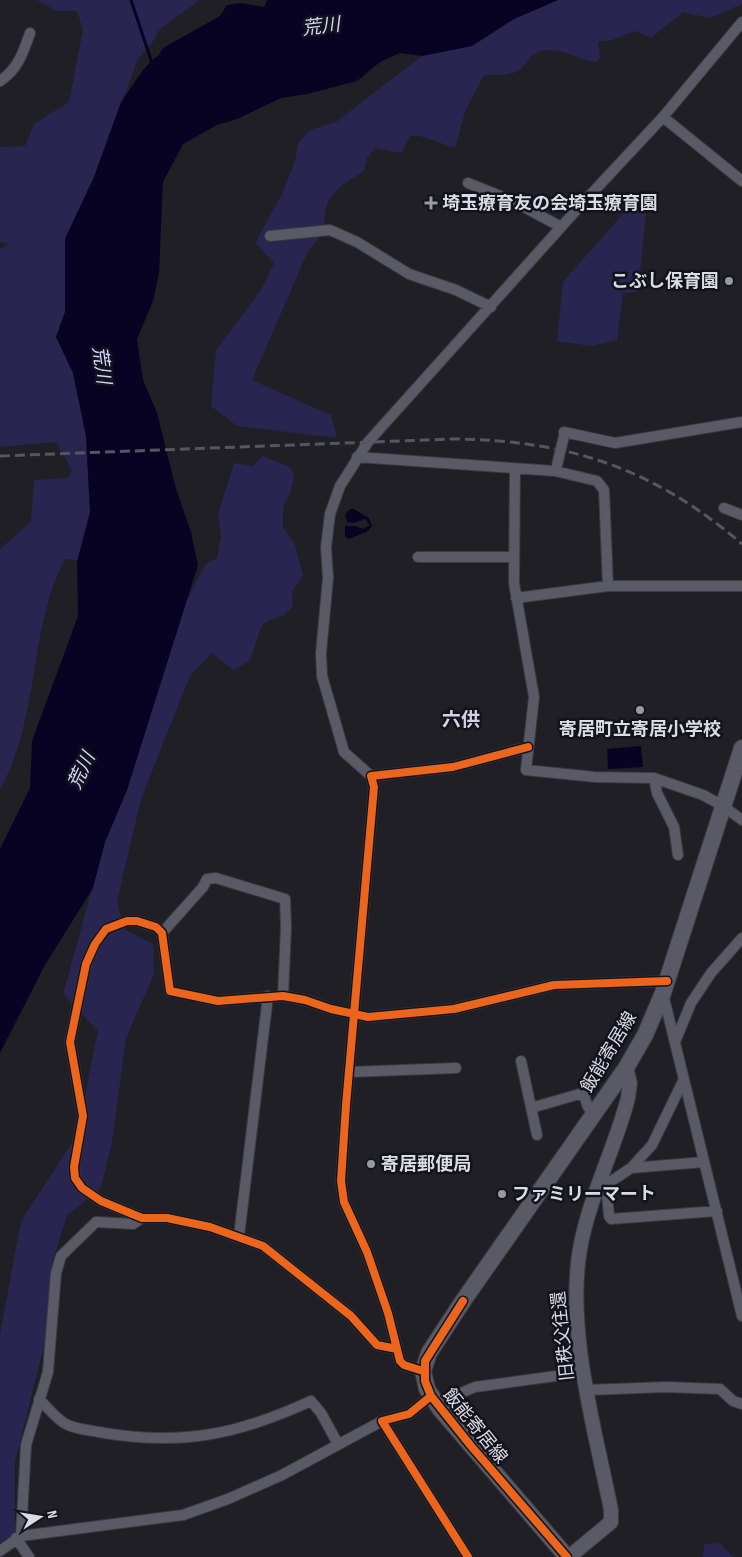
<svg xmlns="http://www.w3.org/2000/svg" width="742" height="1557" font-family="'Sofia Sans Condensed','Noto Sans JP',sans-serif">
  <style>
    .green { fill: #292551 }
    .water { fill: #080322 }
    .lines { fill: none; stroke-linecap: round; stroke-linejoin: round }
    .stream { stroke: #080322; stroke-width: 3 }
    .minor-casing { stroke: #3a3a3f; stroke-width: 12 }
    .tertiary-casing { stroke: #3a3a3f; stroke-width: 16 }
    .primary-casing { stroke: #3a3a3f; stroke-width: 18 }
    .minor { stroke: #5a5a66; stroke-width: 10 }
    .tertiary { stroke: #5a5a66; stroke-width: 14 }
    .primary { stroke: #5a5a67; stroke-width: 16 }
    .rail { stroke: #565660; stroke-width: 3; stroke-dasharray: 10 5; stroke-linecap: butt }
    .minor-bridge-casing { stroke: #3a3a3f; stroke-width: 12; stroke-linecap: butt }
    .minor-bridge { stroke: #5a5a66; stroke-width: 10 }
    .cycleway-casing { stroke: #13131e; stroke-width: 11 }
    .cycleway { stroke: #eb651d; stroke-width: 8 }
    .poi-dot { fill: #9999a0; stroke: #13131e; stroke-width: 2 }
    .labels { text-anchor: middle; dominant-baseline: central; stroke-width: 5; stroke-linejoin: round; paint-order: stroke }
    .poi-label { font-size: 18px; font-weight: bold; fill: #dadbe3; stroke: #13131e; text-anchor: start }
    .street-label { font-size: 18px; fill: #dadbe3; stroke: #13131e }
    .water-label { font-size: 19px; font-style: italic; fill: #d5d6fb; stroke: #13131e }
    .neighbourhood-label { font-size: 19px; font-weight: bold; fill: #d1d2e3; stroke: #13131e }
  </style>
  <rect width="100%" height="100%" fill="#1f1f25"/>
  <!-- green -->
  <path class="green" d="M 35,0 L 200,0 L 160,29 L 154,40 L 138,59 L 94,177 L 65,239 L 65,312 L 56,337 L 73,373 L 86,436 L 90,512 L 78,560 L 65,559 C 28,629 40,719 0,789 L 0,549 L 31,522 L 34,480 L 68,478 L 72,470 L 56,442 L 0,447 L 0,249 L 9,244 L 0,242 L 0,147 L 25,146 L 34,124 L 69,102 L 83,30 L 77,11 L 55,11 L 42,2 Z
    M 558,0 L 742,0 L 742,4 L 710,18 L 683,12 L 651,38 L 635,31 L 612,40 L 598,42 L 600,58 L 597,62 C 580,61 567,50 549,50 C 528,50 530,63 518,71 C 508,76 495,75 484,75 L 465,112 L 455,148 C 439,144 425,134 410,136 L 401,153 L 375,148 L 367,158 L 364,171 C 338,187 321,197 325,231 L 308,251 L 252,380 L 331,415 L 337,438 L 237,426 L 211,406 L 216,350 L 261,290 L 274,263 L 255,243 L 283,192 L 295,161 L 298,143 L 310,130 L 336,122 L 422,56 L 472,46 L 514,19 Z
    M 636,199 L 646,213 L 638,292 L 623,293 L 617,340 L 591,346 L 557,341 L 563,282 Z
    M 263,456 L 291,468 L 294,477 L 290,494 L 283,507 L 283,527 L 295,545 L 303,575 L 292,592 L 293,606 L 283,616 L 267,621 L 261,627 L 250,661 L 233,670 L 212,653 L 190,676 L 141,799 L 117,901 L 124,929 L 153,944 L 154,974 L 126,1038 L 112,1142 L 101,1188 L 67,1216 L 53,1260 L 49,1325 L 15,1462 L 15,1533 L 0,1543 L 0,1334 L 21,1221 L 77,1135 L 98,1031 L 63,994 L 105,842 L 127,790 L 184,606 L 205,565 L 217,558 L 221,536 L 218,514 L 234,463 L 253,466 Z
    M 720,1543 L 733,1557 L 703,1557 L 704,1544 Z"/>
  <!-- water -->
  <path class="water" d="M 267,0 L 558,0 L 514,19 L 472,46 L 422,56 L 400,53 L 380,62 L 357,81 L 307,94 L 281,98 L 237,119 L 217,125 L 183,144 L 163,182 L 159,273 L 153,301 L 137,339 L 143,380 L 157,413 L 176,489 L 191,532 L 198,565 L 127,790 L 105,842 L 93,888 L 45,965 L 0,1053 L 0,849 L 30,788 L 32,741 L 78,616 L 77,562 L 90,512 L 86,436 L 73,373 L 56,337 L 65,312 L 65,239 L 94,177 L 121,102 L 143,70 L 152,60 L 159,55 L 163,48 L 220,16 L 227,5 L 241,3 L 264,7 Z
    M 350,509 L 354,509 L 369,518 L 372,526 L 368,531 L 349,539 L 345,537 L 345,526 L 356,526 L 363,529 L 370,525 L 365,519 L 354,523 L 347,522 L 345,514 Z
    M 641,746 L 643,767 L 608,769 L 607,749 Z"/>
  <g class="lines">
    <!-- stream -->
    <path class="stream" d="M 131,0 L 152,63"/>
    <!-- minor casing -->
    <g class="minor-casing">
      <path id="minor" d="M 0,81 C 18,69 23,53 30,33
        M 663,117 L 742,181
        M 468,183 L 515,202 L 561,227
        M 270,236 L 330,230 L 357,242 L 409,274 L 456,290 L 491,307
        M 564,436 L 564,432 L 615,443 L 742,422
        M 357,457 L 555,471 L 597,481 L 604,490 L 608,586
        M 515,468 L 514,583 L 534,697 L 526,770 L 595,777 L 654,778 L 703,795 L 723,806 L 742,820
        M 724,508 L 742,515
        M 418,557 L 514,557
        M 516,598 L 608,586 L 742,586
        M 371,776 L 453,767 L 528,747
        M 654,778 L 657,793 L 674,827 L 678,855
        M 162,933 L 203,887 L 207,879 L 216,878 L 285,899 L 286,927 L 283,996
        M 663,994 L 742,1316
        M 675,1042 L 691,1003 L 711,973 L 742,938
        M 521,1061 L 537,1135
        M 349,1072 L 456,1068
        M 531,1108 L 583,1093 L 588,1107 L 595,1113
        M 631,1168 L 652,1145 L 684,1079
        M 606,1184 L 609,1216 L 611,1219 L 717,1211
        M 601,1188 L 631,1168 L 704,1162
        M 239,1236 L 268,996
        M 397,1349 L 377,1345 L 351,1316 L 263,1246 L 210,1227 L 167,1218 L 142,1218 L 101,1201 L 82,1188 L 75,1178 L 74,1167 L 83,1116 L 70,1042 L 86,964 L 95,944 L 106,929 L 127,921 L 137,921 L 156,927 L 162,933 L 170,991 L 218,1001 L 283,996 L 305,1000 L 331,1009 L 368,1017 L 454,1009 L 554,985 L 667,981
        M 423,1371 L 404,1365 L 400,1361 L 388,1313 L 367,1252 L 344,1202 L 341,1181 L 346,1105 L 374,787 L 371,776 L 344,752 L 322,676 L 321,653 L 328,578 L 326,547 L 330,514 L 340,486 L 368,442 L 580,206 L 663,117 L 742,22
        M 587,1390 L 666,1387 L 720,1389 L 733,1401 L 742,1404
        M 39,1399 C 47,1407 55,1417 64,1423 C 75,1430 92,1430 104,1433 C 183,1446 239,1434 311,1401 L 321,1413 L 338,1444
        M 440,1409 L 461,1393 L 475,1387 L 585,1372
        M 382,1421 L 468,1557
        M 21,1536 L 26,1445 L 48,1372 L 56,1273 L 61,1256 L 96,1222 L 133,1224 L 142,1218
        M 16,1538 L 29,1557
        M 0,1551 L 21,1536 L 183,1515 L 228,1499 L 282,1475 L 382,1421 L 409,1414 L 431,1396"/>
    </g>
    <!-- tertiary casing -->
    <g class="tertiary-casing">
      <path id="tertiary" d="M 569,1557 L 611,1522 L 611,1510 C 595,1429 566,1330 580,1249 C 589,1197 615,1149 628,1098 L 630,1083 L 626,1068"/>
    </g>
    <!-- primary casing -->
    <g class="primary-casing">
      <path id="primary" d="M 567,1557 L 440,1409 L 427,1389 L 423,1371 L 429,1353 L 463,1301 L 626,1068 L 645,1035 L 663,993 L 742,748"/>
    </g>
    <!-- minor -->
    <use href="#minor" class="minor"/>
    <!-- tertiary -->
    <use href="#tertiary" class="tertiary"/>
    <!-- primary -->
    <use href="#primary" class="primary"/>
    <!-- rail -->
    <path class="rail" d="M 0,456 L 452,439 C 569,440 653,468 742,544"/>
    <!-- minor-bridge casing -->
    <g class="minor-bridge-casing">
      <path id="minor-bridge" d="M 557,465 L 564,436"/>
    </g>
    <!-- minor-bridge -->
    <use href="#minor-bridge" class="minor-bridge"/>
    <!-- cycleway casing -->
    <g class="cycleway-casing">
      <path id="cycleway" d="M 463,1301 L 425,1361 L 425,1381 L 431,1396 L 471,1446 L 567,1557
        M 397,1349 L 377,1345 L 351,1316 L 263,1246 L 210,1227 L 167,1218 L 142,1218 L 101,1201 L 82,1188 L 75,1178 L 74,1167 L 83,1116 L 70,1042 L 86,964 L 95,944 L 106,929 L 127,921 L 137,921 L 156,927 L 162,933 L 170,991 L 218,1001 L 283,996 L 305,1000 L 331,1009 L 368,1017 L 454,1009 L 554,985 L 667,981
        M 423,1371 L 404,1365 L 400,1361 L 388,1313 L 367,1252 L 344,1202 L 341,1181 L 346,1105 L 374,787 L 371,776 L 453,767 L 528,747
        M 431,1396 L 409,1414 L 382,1421 L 468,1557"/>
    </g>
    <!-- cycleway -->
    <use href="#cycleway" class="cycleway"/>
  </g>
  <!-- markers -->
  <g class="poi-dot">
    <path d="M428.5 195.5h5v5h5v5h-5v5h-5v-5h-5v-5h5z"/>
    <circle cx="729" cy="281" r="5"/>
    <circle cx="640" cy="710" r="5"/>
    <circle cx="371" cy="1164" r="5"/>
    <circle cx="502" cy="1194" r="5"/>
  </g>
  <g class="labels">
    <!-- poi labels -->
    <g class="poi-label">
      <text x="442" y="203">埼玉療育友の会埼玉療育園</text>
      <text x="719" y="281" text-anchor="end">こぶし保育園</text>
      <text x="640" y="729" text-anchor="middle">寄居町立寄居小学校</text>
      <text x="381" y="1164">寄居郵便局</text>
      <text x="512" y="1194">ファミリーマート</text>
    </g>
    <!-- street labels -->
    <g class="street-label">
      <text transform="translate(609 1052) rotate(-59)">飯能寄居線</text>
      <text transform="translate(563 1336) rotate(-96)">旧秩父往還</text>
      <text transform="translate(475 1426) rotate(51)">飯能寄居線</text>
    </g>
    <!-- water labels -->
    <g class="water-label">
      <text transform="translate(321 27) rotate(-7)">荒川</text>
      <text transform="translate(101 365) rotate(82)">荒川</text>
      <text transform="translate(82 771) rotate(-65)">荒川</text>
    </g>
    <!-- neighbourhood labels -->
    <g class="neighbourhood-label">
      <text x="461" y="720">六供</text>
    </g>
  </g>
  <!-- north arrow -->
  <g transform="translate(40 1517) rotate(78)" stroke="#13131e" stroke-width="4" paint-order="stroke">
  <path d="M0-4L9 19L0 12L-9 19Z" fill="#dadbe3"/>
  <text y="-8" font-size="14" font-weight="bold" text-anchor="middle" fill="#dadbe3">N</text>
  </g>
</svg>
